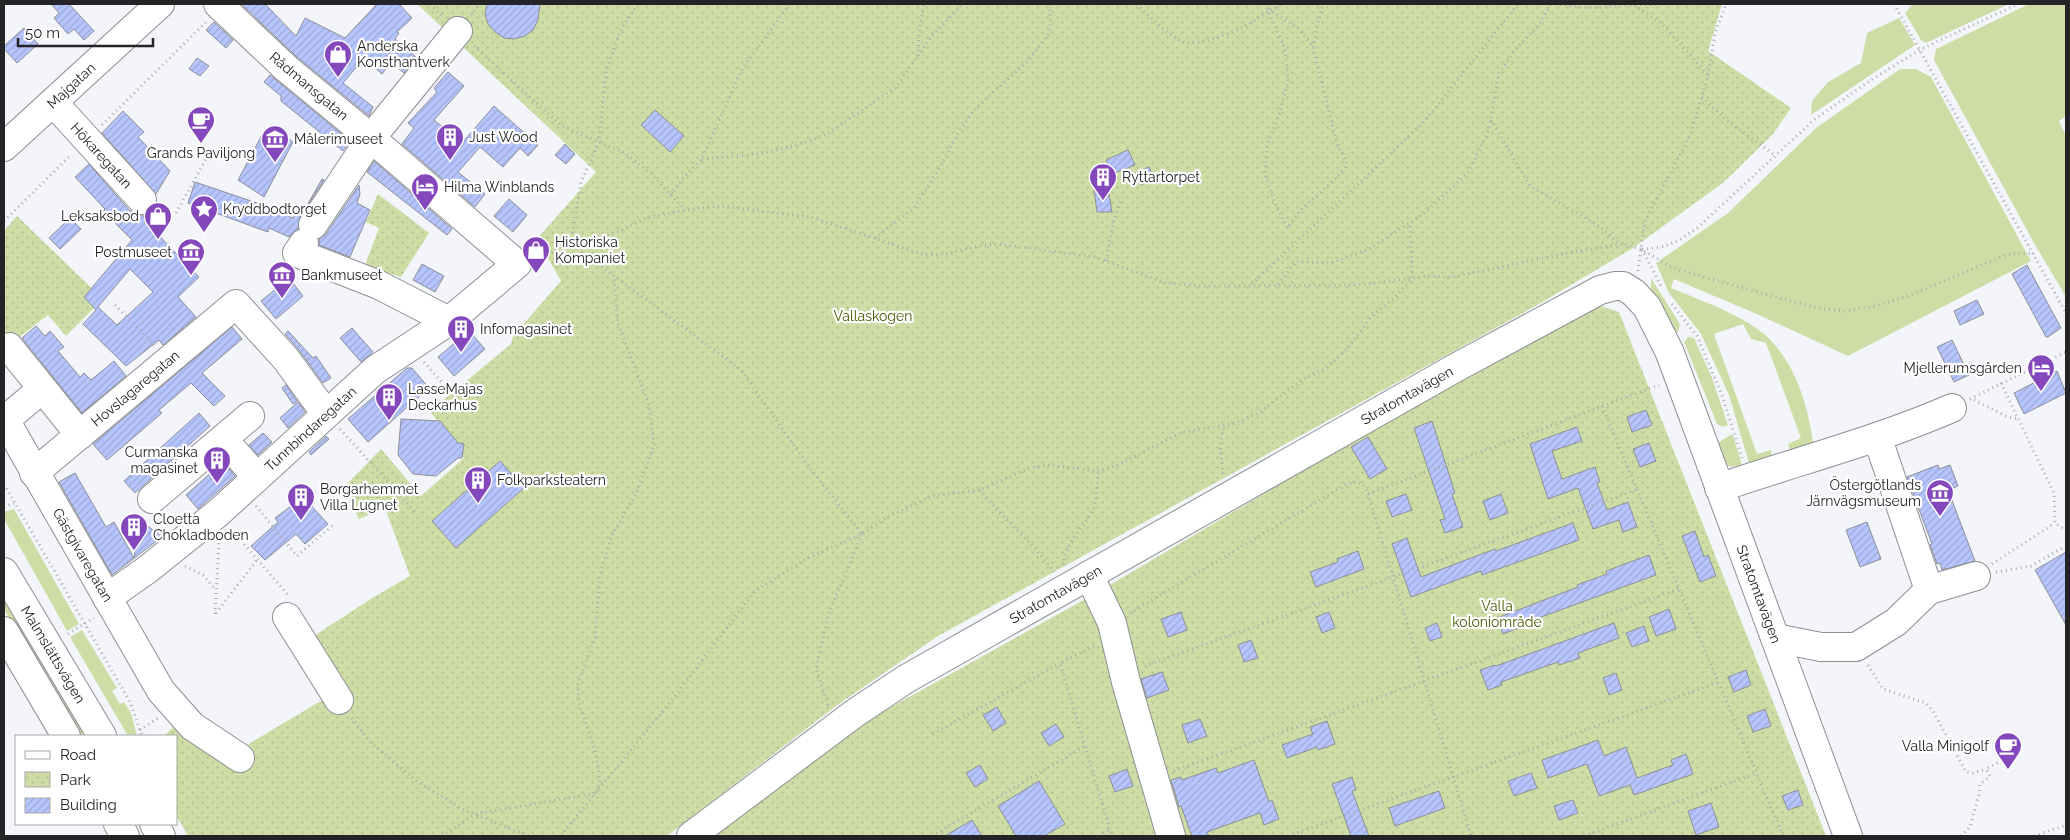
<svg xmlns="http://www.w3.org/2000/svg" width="2070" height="840" font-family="Raleway,sans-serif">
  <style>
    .grass { fill: #cedda6 }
    .park { fill: url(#park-dots) }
    .building { fill: url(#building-hatch); stroke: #8e8f95; fill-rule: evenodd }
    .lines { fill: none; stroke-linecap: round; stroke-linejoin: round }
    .minor-casing { stroke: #8d8f94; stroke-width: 30 }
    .major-casing { stroke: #8d8f94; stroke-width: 30 }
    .path { stroke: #ababb0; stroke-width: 3; stroke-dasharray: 1 4; stroke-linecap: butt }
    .minor { stroke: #fff; stroke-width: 28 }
    .major { stroke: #fff; stroke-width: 28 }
    .labels { text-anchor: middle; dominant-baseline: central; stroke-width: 4.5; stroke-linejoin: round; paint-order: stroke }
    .poi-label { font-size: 14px; fill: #242427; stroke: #fff; text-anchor: start }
    .street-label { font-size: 14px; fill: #242427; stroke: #fff }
    .park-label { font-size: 14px; fill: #4b5b00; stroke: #fff }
  </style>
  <defs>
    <pattern id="park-dots" width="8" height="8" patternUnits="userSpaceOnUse" patternTransform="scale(1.25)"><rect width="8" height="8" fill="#cedda6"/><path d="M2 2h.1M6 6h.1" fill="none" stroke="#b1be8f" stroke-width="1.8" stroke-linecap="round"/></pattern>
    <pattern id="building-hatch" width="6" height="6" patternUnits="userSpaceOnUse" patternTransform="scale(1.25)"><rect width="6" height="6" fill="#b6c5fe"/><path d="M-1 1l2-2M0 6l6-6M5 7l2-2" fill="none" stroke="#9ca9da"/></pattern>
  </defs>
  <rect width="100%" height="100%" fill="#f4f5fb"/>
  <!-- grass -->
  <path class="grass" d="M 1913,4 L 2009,4 L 1926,43 L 1921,40 L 1905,13 Z
    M 2029,4 L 2066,4 L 2066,116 L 2059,121 L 2066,136 L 2066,297 L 2034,243 L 1934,60 L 1936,49 Z
    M 1899,18 L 1915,45 L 1811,115 L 1812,101 L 1828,82 L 1861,63 L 1867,33 Z
    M 1900,69 L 1916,69 L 1931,77 L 2031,261 L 1848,356 L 1759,315 L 1674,279 L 1671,288 C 1702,301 1738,313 1764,334 C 1796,362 1808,406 1814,447 L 1791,453 L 1788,444 L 1801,438 L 1766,343 L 1751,339 L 1743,324 L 1714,334 L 1757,454 L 1771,450 L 1772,458 L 1750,467 L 1729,395 L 1701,334 L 1669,293 L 1656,263 L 1728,213 L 1816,128 Z
    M 1651,278 L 1680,324 L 1678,332 L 1673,333 L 1668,330 L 1651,290 Z
    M 1688,337 L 1694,338 L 1712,378 L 1728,425 L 1723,427 L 1717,424 L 1684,342 Z
    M 1730,435 L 1733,435 L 1742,465 L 1731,467 L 1721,461 L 1717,455 L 1718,443 Z
    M 14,509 L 79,624 L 67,631 L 4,519 L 4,512 Z
    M 4,595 L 88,736 L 79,736 L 4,609 Z
    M 82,630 L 117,688 L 112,691 L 120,704 L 124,702 L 131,713 L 137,736 L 128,736 L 70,637 Z"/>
  <!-- park -->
  <path class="park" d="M 417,4 L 1722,4 L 1708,51 L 1791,108 L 1773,134 L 1724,182 L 1633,248 L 1539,304 L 938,636 L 836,706 L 667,836 L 188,836 L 176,815 L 176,736 L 164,736 L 180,720 L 222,760 L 339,690 L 324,649 L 314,636 L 372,598 L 410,576 L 385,508 L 359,519 L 344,487 L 381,449 L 421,496 L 464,458 L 430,411 L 511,344 L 513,336 L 561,281 L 537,239 L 596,172 Z
    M 378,194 L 429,233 L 401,277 L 365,265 L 379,228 L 366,222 Z
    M 17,216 L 103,299 L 66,336 L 48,315 L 4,349 L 4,231 Z
    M 1595,304 L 1619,312 L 1826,836 L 710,836 L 866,721 L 1098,592 L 1466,374 Z"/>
  <!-- building -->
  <path class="building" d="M 51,4 L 69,4 L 94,31 L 84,40 L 74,29 L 68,34 L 54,18 L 59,13 Z
    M 241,4 L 265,4 L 296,36 L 305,18 L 345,38 L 377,4 L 399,4 L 412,18 L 397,32 L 399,33 L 395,39 L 416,57 L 404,73 L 391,62 L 382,74 L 364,58 L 343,83 L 373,107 L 369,116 L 297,57 Z
    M 487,4 L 540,4 L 538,20 L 533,30 L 525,36 L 514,39 L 504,38 L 495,32 L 488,24 L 485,14 Z
    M 214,22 L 233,40 L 226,48 L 206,30 Z
    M 24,28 L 38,44 L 17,63 L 4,49 L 4,46 Z
    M 197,58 L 209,66 L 200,76 L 189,69 Z
    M 448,72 L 464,86 L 434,120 L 462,143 L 494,106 L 538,145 L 528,156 L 520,148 L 503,167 L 480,147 L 458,172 L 485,194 L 475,207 L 402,144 L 414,128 L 408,123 L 437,92 L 434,88 Z
    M 270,75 L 350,141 L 343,151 L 281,101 L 281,96 L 264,82 Z
    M 655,110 L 684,136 L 670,152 L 641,125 Z
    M 123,111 L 144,132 L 138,137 L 170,171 L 156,194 L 102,133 Z
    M 263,133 L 276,140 L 280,133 L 293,142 L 264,197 L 238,180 Z
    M 565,144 L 575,154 L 566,164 L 555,155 Z
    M 1128,150 L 1135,165 L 1112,174 L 1106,160 Z
    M 374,161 L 452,229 L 447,235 L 367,172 Z
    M 89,164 L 130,211 L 137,215 L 143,215 L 145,221 L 199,277 L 178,297 L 196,317 L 163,345 L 159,340 L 126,366 L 83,324 L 96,310 L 84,297 L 132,240 L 103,211 L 105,209 L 75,177 ZM 130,269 L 153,292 L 117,325 L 98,307 Z
    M 1149,167 L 1155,179 L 1141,185 L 1135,173 Z
    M 322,179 L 324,180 L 300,217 L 298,229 L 289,237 L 269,228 L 268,232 L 188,203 L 195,182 L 260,204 L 293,218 L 299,206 L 305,209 Z
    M 359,185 L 360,194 L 357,203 L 370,210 L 350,257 L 319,245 L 319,239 L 326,234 Z
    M 1108,188 L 1112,212 L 1097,212 L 1094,189 Z
    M 509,199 L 527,215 L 513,232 L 494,216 Z
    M 70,218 L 81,229 L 60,249 L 49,238 Z
    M 422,264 L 444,276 L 435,292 L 413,280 Z
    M 2027,265 L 2061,328 L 2048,337 L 2046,337 L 2012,274 Z
    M 289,278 L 303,296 L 276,319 L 261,301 Z
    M 1977,300 L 1984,314 L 1960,325 L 1954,311 Z
    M 36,326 L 45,336 L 50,331 L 64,347 L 58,351 L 80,377 L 84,373 L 91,380 L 114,361 L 126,376 L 82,413 L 22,338 Z
    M 232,327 L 242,339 L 202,373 L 225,396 L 214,406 L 191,383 L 159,410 L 162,413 L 107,460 L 93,444 Z
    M 352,328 L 373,352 L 361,362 L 340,338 Z
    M 288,331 L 313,358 L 316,356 L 331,378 L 323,383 L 299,350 L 285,334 Z
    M 469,331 L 485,349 L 454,376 L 438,357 Z
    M 1952,340 L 1969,375 L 1954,382 L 1937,347 Z
    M 407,368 L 412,368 L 429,388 L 368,442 L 348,419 Z
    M 2057,371 L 2066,393 L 2024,414 L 2014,393 Z
    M 286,385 L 297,401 L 293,404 L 282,388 Z
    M 298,402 L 305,412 L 288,428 L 280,418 Z
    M 1646,410 L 1652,425 L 1632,432 L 1627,417 Z
    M 199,413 L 210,426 L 135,493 L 124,481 Z
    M 401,419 L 440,421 L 458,443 L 464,444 L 462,458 L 458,458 L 436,476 L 413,474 L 398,455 Z
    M 1432,421 L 1455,493 L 1452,494 L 1463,527 L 1445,533 L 1440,520 L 1445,519 L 1414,428 Z
    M 1577,427 L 1582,441 L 1552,451 L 1562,479 L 1595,467 L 1600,482 L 1597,483 L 1607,510 L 1628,502 L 1637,527 L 1623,532 L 1619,520 L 1593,529 L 1578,488 L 1548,499 L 1530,444 Z
    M 263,433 L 272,442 L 258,455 L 249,445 Z
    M 326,436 L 329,439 L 311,455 L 309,452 Z
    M 1368,437 L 1387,469 L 1370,479 L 1351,447 Z
    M 1649,443 L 1656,461 L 1640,467 L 1633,449 Z
    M 500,461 L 524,488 L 456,548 L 432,521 Z
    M 223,462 L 235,476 L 198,509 L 186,495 Z
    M 1938,465 L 1939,469 L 1950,465 L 1958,486 L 1948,490 L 1975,561 L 1942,570 L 1940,563 L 1937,564 L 1930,545 L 1932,544 L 1907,477 Z
    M 75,473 L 106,527 L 114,522 L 134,558 L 140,520 L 162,537 L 112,575 L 59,482 Z
    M 1406,494 L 1412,510 L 1392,517 L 1386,501 Z
    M 1501,494 L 1508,513 L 1490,520 L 1483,501 Z
    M 298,501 L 307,501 L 328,524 L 305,544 L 296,534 L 265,560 L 251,546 L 278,522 L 275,518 Z
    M 1867,522 L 1881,559 L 1860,567 L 1846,530 Z
    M 1573,523 L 1579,540 L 1482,575 L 1481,571 L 1411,597 L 1392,544 L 1407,538 L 1421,577 L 1495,549 L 1496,551 Z
    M 1695,531 L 1704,557 L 1708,555 L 1716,576 L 1700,582 L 1682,536 Z
    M 1358,551 L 1364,569 L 1316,587 L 1310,572 L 1338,562 L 1337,559 Z
    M 2066,552 L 2066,625 L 2035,570 Z
    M 1649,555 L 1656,575 L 1522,624 L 1523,626 L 1503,634 L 1497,618 L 1578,587 L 1577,585 L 1607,574 L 1606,571 Z
    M 1669,609 L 1676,629 L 1656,636 L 1649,617 Z
    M 1181,612 L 1187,630 L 1168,637 L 1161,619 Z
    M 1329,612 L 1335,628 L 1322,633 L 1316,617 Z
    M 1437,623 L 1442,637 L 1430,641 L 1425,628 Z
    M 1614,623 L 1619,638 L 1578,653 L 1580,658 L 1559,665 L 1558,662 L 1501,682 L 1502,685 L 1488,690 L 1480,670 L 1495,665 L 1496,666 Z
    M 1644,626 L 1649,641 L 1632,647 L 1626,633 Z
    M 1251,640 L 1258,658 L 1244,662 L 1238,645 Z
    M 1746,670 L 1751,685 L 1734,692 L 1728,677 Z
    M 1162,672 L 1169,690 L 1147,698 L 1141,679 Z
    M 1616,673 L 1622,690 L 1609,695 L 1603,678 Z
    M 997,707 L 1006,723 L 993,731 L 983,715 Z
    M 1765,709 L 1771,726 L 1753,732 L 1747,716 Z
    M 1200,719 L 1207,736 L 1188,743 L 1182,725 Z
    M 1327,721 L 1335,744 L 1318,750 L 1317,747 L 1287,758 L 1282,745 L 1313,734 L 1310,727 Z
    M 1056,724 L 1064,737 L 1049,746 L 1041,733 Z
    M 1598,740 L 1604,756 L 1626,747 L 1637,778 L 1673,765 L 1671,760 L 1686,754 L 1693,774 L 1634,795 L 1630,785 L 1599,796 L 1587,764 L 1548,778 L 1542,760 Z
    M 1254,760 L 1269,802 L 1272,800 L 1279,819 L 1264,825 L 1260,813 L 1207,832 L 1209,836 L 1192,836 L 1181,806 L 1179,807 L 1171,780 L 1181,777 L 1182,780 L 1216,768 L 1218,773 Z
    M 980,765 L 988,779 L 975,787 L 966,773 Z
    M 1127,769 L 1133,786 L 1115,792 L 1109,776 Z
    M 1531,773 L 1537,788 L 1514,796 L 1508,781 Z
    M 1352,777 L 1356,790 L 1352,791 L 1369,836 L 1351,836 L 1332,784 Z
    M 1039,781 L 1065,824 L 1044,836 L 1016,836 L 998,806 Z
    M 1798,790 L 1803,805 L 1788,810 L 1782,796 Z
    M 1439,791 L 1445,808 L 1395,826 L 1389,808 Z
    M 1573,800 L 1578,813 L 1559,820 L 1554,806 Z
    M 1711,803 L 1719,827 L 1696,835 L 1688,811 Z
    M 972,820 L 982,836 L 945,836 Z"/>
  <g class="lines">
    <!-- minor casing -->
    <g class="minor-casing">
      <g id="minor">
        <path id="s1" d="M 61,111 L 142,200"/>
        <path id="s2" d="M 4,147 L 160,4"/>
        <path d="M 313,225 L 371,138 L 458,31"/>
        <path d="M 304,243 L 297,253 L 379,285 L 449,321"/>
        <path d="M 9,347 L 80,435"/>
        <path id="s3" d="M 4,418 L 161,691 L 192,726 L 240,758"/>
        <path d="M 5,420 L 42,389"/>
        <path d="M 1875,438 L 1882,451 L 1929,590"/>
        <path d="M 223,439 L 257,477"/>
        <path id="s4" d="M 34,473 L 236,304 L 286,359 L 326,414"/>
        <path d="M 1719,488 C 1797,461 1876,441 1952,408"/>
        <path d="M 152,499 L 250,416"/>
        <path d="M 1089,575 L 1112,623 L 1126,682 L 1171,836"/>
        <path id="s5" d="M 107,598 L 148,569 L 218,513 L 375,370 L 449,321 L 517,264 L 371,138 L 287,69 L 218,4"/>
        <path d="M 287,617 L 339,700"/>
        <path d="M 1775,638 L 1821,647 L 1856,647 L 1896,622 L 1929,590 L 1976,576"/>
        <path id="s6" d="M 691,836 L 855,713 L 906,679 L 1457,367 L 1600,290 L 1615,286 L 1623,286 L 1634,293 L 1647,307 L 1670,353 L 1848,836"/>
      </g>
    </g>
    <!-- major casing -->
    <g class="major-casing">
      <g id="major">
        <path id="s7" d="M 4,572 L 102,736"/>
        <path d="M 4,631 L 66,736"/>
        <path d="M 118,824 L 125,836"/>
        <path d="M 154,824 L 161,836"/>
      </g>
    </g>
    <!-- path -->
    <path class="path" d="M 430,4 L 442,16
      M 637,4 L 620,32 L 606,71 L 599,142 L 581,182 L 571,244 L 741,370 L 809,467 L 862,534
      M 1137,4 C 1147,14 1171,39 1185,42 C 1199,46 1235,32 1247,25 C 1261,17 1268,10 1283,4
      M 1265,4 L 1285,49 L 1288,81 L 1279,115 L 1267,145 L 1265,174 L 1276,206 L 1288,228 C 1301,202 1331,189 1347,164 L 1337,143 L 1313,47 L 1300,30 L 1269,9
      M 1555,4 L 1588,8 L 1634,5 L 1661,23 L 1708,75
      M 1894,4 L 2066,313
      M 1635,5 L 1662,4
      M 471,15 L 480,4
      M 474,46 L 562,126 L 625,153 L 652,175 L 685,210
      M 1313,47 L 1321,9 L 1326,4
      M 918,56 L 919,32 L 924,4
      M 1702,97 L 1726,120 L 1776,156
      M 1491,120 L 1530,186 L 1599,226 L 1620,244
      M 102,125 L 206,22
      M 702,159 L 758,154 L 794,146 L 827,134 L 895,88 L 932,36 L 963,4
      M 671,195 L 681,180 L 702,159 L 742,69 L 790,4
      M 176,213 L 211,150
      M 4,221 L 71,155
      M 875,238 L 914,208 L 938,171 L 958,133 L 976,108 L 1028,61 L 1050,32 L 1050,4
      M 1642,249 C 1666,248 1676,243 1696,229 L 1815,119 L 1871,80 L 1921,49 L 2018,4
      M 1642,249 L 1662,288
      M 536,257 L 571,244 L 615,233 L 646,218 L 685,210 L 719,206 L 811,217 L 922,254 L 942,255 L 978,246 L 998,244 L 1095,257 L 1165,283 L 1202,286 L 1357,285 L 1429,276 L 1452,277 L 1583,250 L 1624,244 L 1641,249 L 1671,267 L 1690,273 L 1790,301 L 1822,309 L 1845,311 L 1875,306 L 1908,296 L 2006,255 L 2020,253 L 2034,254
      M 1106,261 L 1113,224 L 1121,199
      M 1638,271 L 1645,221 L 1690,136 L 1708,76 L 1715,33 L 1726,4
      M 1252,284 L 1424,122 L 1518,4
      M 1278,284 L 1297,261 L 1330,263 L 1367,250 L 1422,215 L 1469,172 L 1489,129 L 1499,73 L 1515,50 L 1540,23 L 1551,4
      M 1672,304 L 1697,336 L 1722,395 L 1742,458
      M 115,305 L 155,345
      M 424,362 L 453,395
      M 2001,383 L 2054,493 L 2055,523 L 2066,530
      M 1970,399 L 2066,352
      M 1974,400 L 2006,416 L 2018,419
      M 1602,406 L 1783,836
      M 340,429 L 417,514
      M 1223,474 L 1220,445 L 1224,425
      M 4,484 L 130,702 L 142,736
      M 980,490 C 1003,519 1032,542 1054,572
      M 1368,494 L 1471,836
      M 256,506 L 297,556 L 333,525
      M 4,507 L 14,503
      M 231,529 L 289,596
      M 1992,564 L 2055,523
      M 1064,565 C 1063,544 1084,527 1093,510 C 1097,500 1097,483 1098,471
      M 185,566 L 203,575 L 215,589
      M 1996,572 L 2031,566 L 2066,546
      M 216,613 L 257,560
      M 1130,613 L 1347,484 C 1358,480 1364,482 1368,494 L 1659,385
      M 215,614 L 219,541
      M 68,634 L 94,618
      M 1094,646 L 1060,663 L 1112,836
      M 1868,665 L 1883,689 L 1926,703 L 1933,711 L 1966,772 L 1973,773 L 1986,769
      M 1145,666 L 1638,489
      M 828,705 L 816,669 L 828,615 L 862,534
      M 352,718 L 371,743 L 418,782 L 462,809 L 529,836
      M 140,730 L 158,718
      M 933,734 L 1060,663
      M 1174,771 L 1679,589
      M 442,836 L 476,814 L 597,793 L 600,779 L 595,750 L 579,703 L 578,684 L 595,637 L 600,575 L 612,535 L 637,492 L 654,444 L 649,405 L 617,321 L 614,276
      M 562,836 L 563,833 L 675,696 L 755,591 L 806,559 L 862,534 L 887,517 L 932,496 L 980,490 L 1029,468 L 1048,465 L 1098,471 L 1116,466 L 1182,432 L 1233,424 L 1259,413 L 1303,379 L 1325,369 L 1347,349 L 1372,316 L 1396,296 L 1412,278 L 1410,223
      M 932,836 L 1085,746
      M 1099,836 L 1109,830
      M 1288,836 L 1719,682
      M 1584,836 L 1757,773
      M 1961,836 L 1970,827 L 1979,794 L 1980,784 L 1990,776 L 1986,769 L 2011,756
      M 2034,836 L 2066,825"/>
    <!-- minor -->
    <use href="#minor" class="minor"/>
    <!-- major -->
    <use href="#major" class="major"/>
  </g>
  <!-- icons -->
  <defs>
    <g id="shop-pin" transform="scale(1.4375)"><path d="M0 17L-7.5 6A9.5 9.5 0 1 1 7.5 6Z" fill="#8547bc" stroke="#fff"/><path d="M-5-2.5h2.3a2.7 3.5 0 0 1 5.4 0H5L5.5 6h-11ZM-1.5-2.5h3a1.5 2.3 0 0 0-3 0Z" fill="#fff"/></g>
    <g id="cafe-pin" transform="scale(1.4375)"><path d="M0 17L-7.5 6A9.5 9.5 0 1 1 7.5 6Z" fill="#8547bc" stroke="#fff"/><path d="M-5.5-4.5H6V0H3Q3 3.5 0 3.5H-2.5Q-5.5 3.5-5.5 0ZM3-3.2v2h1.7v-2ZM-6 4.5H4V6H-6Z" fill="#fff"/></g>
    <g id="building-pin" transform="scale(1.4375)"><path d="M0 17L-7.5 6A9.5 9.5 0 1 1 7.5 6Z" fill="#8547bc" stroke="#fff"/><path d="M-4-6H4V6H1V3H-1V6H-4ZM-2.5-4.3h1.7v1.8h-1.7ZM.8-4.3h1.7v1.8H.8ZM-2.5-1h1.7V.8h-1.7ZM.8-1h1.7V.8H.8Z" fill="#fff"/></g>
    <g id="museum-pin" transform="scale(1.4375)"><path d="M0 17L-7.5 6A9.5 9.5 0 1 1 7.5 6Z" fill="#8547bc" stroke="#fff"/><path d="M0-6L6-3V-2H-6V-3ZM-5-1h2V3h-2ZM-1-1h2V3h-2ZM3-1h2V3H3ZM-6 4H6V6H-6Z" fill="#fff"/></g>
    <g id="hotel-pin" transform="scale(1.4375)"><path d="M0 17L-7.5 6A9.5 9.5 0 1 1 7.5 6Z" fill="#8547bc" stroke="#fff"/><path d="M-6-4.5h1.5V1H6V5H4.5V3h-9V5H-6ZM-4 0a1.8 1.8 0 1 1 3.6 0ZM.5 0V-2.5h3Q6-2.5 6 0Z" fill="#fff"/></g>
    <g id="sight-pin" transform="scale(1.4375)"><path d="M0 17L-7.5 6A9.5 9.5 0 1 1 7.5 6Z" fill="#8547bc" stroke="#fff"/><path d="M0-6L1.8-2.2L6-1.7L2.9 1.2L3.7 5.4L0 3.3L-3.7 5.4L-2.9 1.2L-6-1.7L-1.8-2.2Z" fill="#fff"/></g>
  </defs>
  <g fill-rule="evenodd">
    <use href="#shop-pin" x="338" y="54"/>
    <use href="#cafe-pin" x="201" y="120"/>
    <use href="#building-pin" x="450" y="137"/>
    <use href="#museum-pin" x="275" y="139"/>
    <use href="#building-pin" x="1103" y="177"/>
    <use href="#hotel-pin" x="425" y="187"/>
    <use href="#sight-pin" x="204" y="209"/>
    <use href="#shop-pin" x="158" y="216"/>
    <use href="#shop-pin" x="536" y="250"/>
    <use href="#museum-pin" x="191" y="252"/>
    <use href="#museum-pin" x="282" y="275"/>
    <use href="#building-pin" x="461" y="329"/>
    <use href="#hotel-pin" x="2041" y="368"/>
    <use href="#building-pin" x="389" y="397"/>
    <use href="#building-pin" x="217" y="460"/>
    <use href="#building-pin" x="478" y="480"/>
    <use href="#museum-pin" x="1940" y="493"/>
    <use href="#building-pin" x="301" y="497"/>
    <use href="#building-pin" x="134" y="527"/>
    <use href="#cafe-pin" x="2008" y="746"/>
  </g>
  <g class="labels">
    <!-- poi labels -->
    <g class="poi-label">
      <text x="357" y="46">Anderska<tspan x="357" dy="16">Konsthantverk</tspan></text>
      <text x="469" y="137">Just Wood</text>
      <text x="294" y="139">Målerimuseet</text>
      <text x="201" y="153" text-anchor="middle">Grands Paviljong</text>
      <text x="1122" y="177">Ryttartorpet</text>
      <text x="444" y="187">Hilma Winblands</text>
      <text x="223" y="209">Kryddbodtorget</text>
      <text x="139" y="216" text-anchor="end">Leksaksbod</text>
      <text x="555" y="242">Historiska<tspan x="555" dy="16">Kompaniet</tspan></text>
      <text x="172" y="252" text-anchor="end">Postmuseet</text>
      <text x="301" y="275">Bankmuseet</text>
      <text x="480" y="329">Infomagasinet</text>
      <text x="2022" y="368" text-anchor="end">Mjellerumsgården</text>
      <text x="408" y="389">LasseMajas<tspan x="408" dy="16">Deckarhus</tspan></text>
      <text x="198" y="452" text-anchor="end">Curmanska<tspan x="198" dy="16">magasinet</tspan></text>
      <text x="497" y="480">Folkparksteatern</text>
      <text x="1921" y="485" text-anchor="end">Östergötlands<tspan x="1921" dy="16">Järnvägsmuseum</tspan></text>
      <text x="320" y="489">Borgarhemmet<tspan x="320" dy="16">Villa Lugnet</tspan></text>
      <text x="153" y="519">Cloetta<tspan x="153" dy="16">Chokladboden</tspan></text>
      <text x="1989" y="746" text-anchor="end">Valla Minigolf</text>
    </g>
    <!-- street labels -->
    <g class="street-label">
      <text stroke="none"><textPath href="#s2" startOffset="91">Majgatan</textPath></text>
      <text transform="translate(309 86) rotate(40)">Rådmansgatan</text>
      <text stroke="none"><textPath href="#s1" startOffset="60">Hökaregatan</textPath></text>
      <text stroke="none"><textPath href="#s4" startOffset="132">Hovslagaregatan</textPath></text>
      <text stroke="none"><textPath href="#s6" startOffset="842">Stratomtavägen</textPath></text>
      <text stroke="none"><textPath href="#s5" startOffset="265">Tunnbindaregatan</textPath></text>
      <text stroke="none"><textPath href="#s3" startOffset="158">Gästgivaregatan</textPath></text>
      <text stroke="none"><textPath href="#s6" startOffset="438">Stratomtavägen</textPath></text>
      <text stroke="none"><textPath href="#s6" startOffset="1426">Stratomtavägen</textPath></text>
      <text stroke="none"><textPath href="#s7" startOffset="96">Malmslättsvägen</textPath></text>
    </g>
    <!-- park labels -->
    <g class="park-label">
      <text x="873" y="316">Vallaskogen</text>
      <text x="1497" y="606">Valla<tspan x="1497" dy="16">koloniområde</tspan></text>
    </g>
  </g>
  <!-- border -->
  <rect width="2070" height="840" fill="none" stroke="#242427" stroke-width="10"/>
  <!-- legend -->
  <rect x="15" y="735" width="162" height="90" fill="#ffffff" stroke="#a7a7a9"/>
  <rect x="25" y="751" width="25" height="8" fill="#ffffff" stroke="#a7a7a9"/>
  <text x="60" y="760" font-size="15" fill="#242427">Road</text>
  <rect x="25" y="772" width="25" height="15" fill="url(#park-dots)" stroke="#a7a7a9"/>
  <text x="60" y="785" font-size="15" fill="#242427">Park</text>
  <rect x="25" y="798" width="25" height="15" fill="url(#building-hatch)" stroke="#a7a7a9"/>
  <text x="60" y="810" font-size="15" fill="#242427">Building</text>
  <!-- scale -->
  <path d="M18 38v8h135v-8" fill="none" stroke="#242427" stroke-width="2.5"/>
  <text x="25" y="38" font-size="15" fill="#242427" stroke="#ffffff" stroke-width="4" paint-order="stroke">50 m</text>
</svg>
